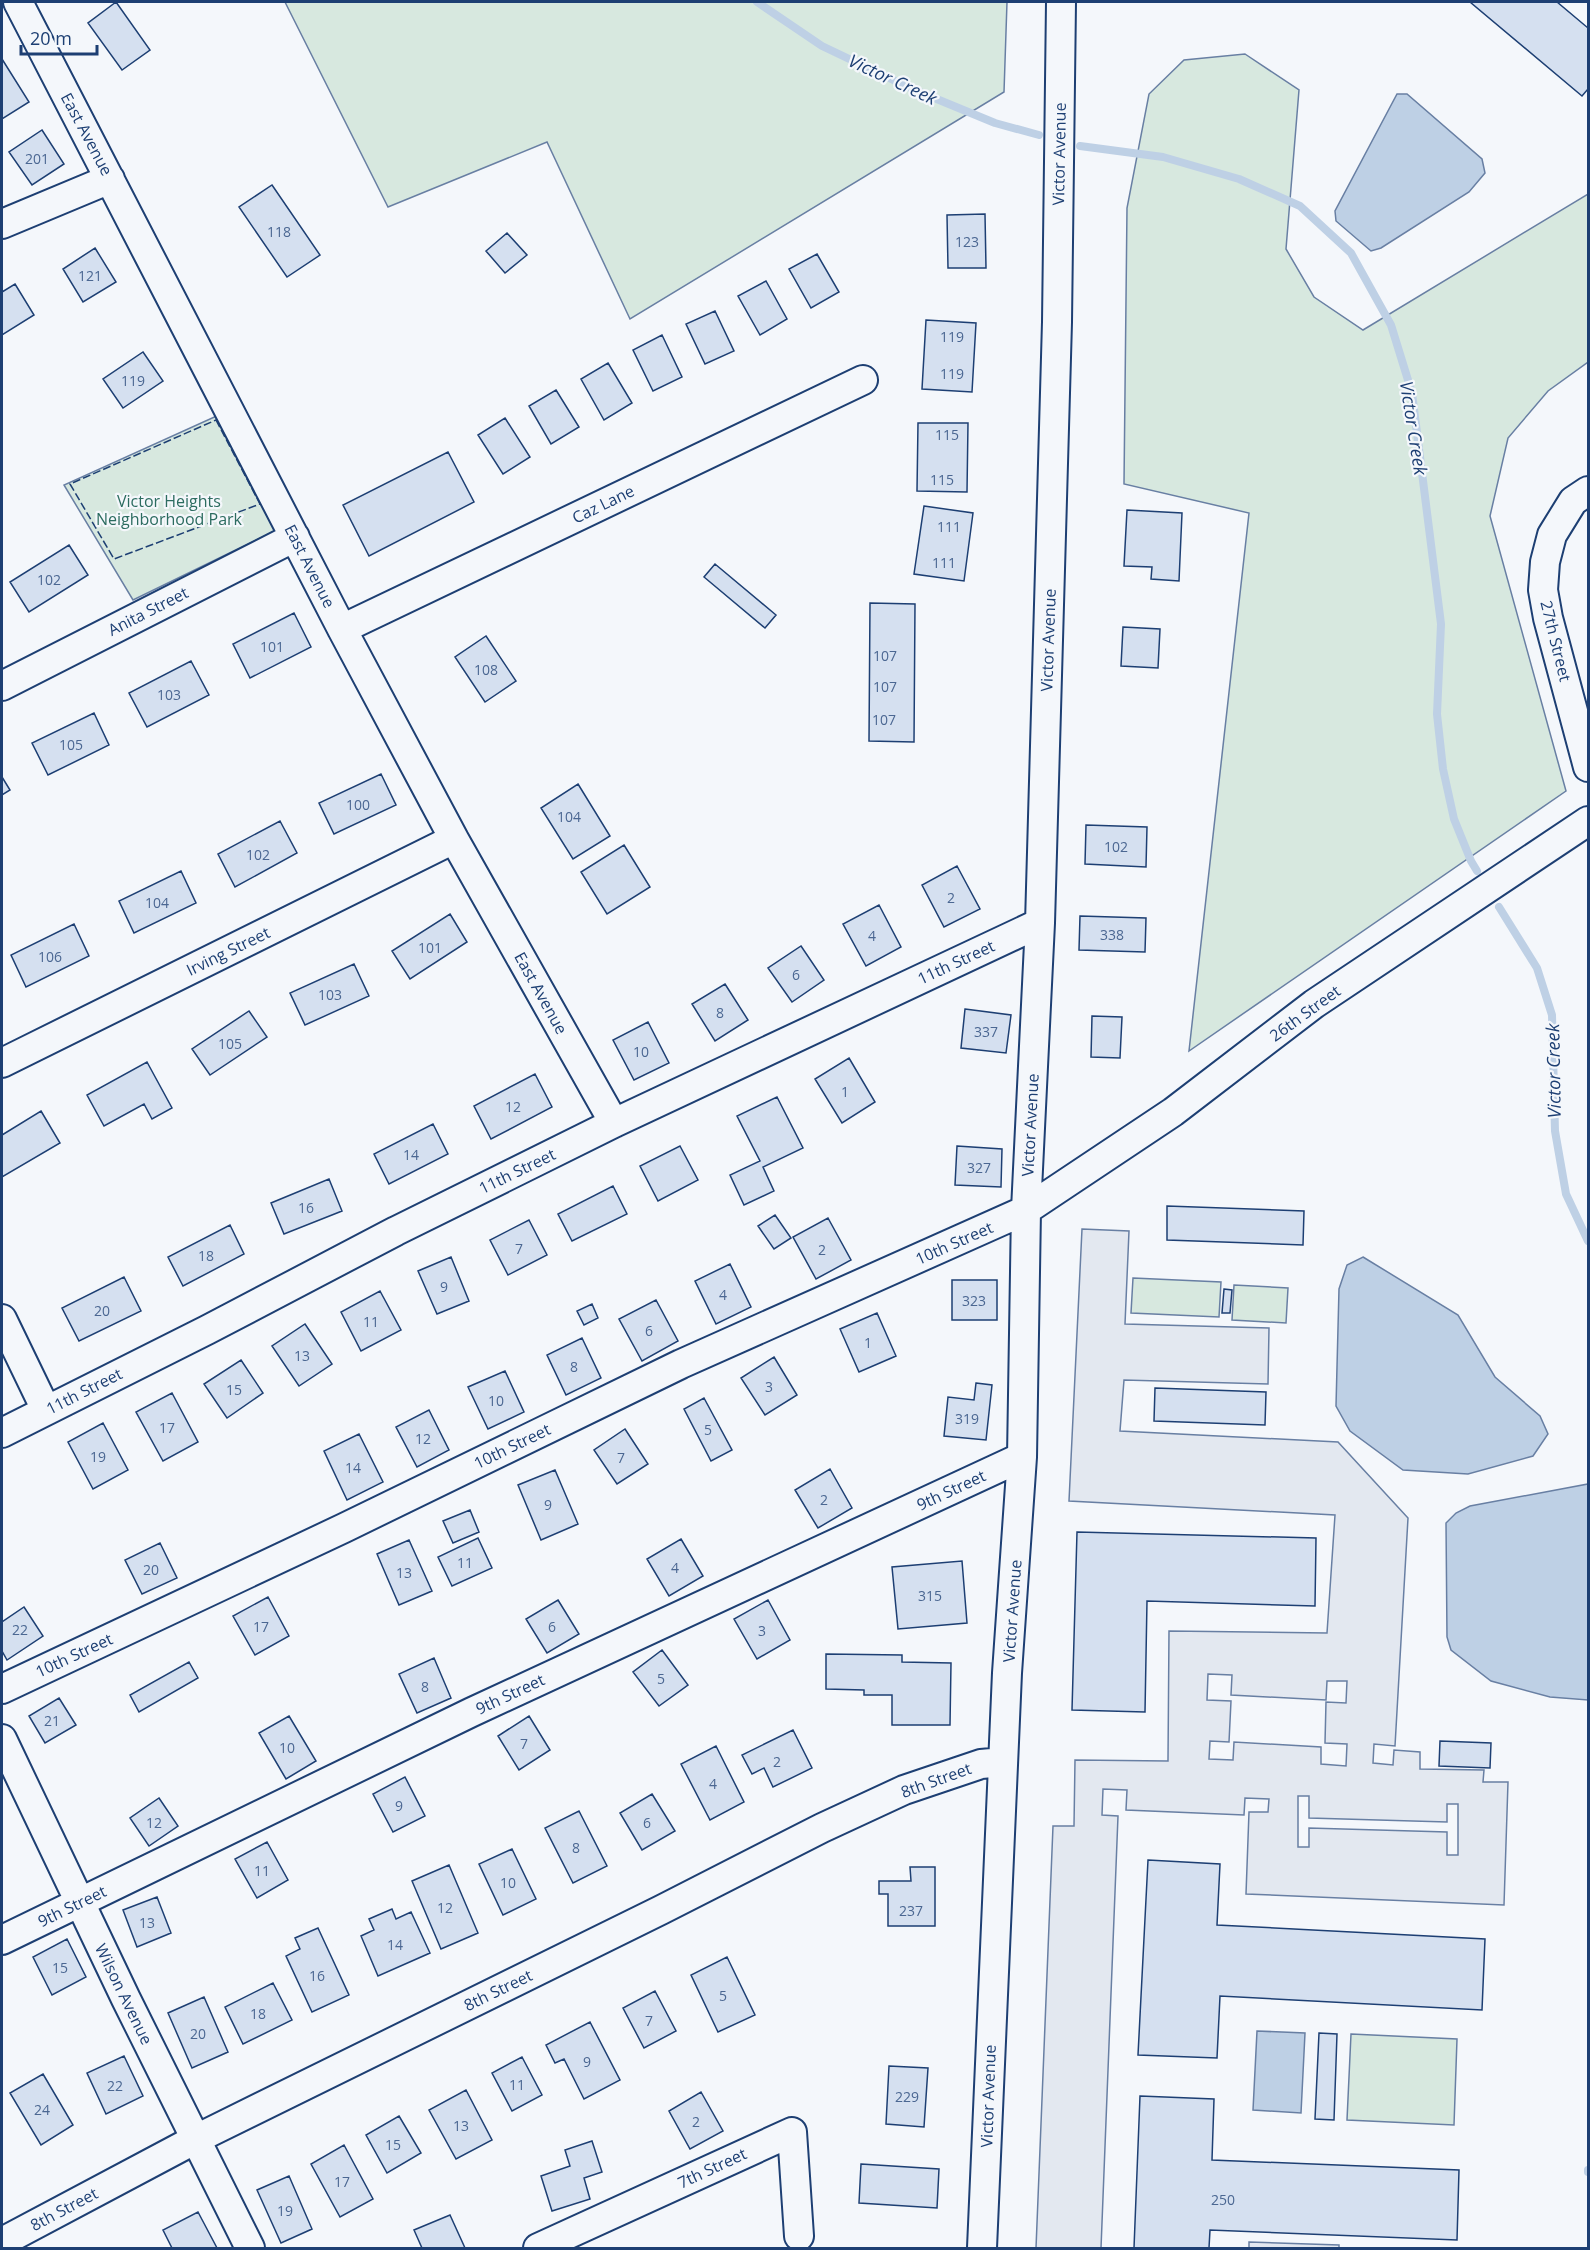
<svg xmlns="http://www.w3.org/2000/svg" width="1590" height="2250" font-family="'Open Sans',sans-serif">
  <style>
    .green { fill: #d7e8df; stroke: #687fa3; stroke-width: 1.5 }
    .parking { fill: #e3e8f0; stroke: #687fa3; stroke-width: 1.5; fill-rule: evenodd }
    .water { fill: #bed0e5; stroke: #687fa3; stroke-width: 1.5 }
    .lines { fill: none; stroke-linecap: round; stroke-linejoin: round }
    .stream { stroke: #bed0e5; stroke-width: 8 }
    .building { fill: #d5e0f0; stroke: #1d3f73; stroke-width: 1.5 }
    .minor-casing { stroke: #1d3f73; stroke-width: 32 }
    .minor { stroke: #f4f7fb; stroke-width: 28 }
    .fence { stroke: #1d3f73; stroke-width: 1.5; stroke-dasharray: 8 3; stroke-linecap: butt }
    .labels { text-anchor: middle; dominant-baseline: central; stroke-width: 4.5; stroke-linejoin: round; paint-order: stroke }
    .number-label { font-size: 14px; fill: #4b6792 }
    .street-label { font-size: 16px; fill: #1d3f73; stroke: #f4f7fb }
    .park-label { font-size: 16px; fill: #2c6c60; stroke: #f4f7fb }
    .water-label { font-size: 18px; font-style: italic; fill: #1d3f73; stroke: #f4f7fb }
  </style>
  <rect width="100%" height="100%" fill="#f4f7fb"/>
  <!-- green -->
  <path class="green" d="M 285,2 L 1007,2 L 1004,92 L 630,319 L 547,142 L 388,207 Z
    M 1245,54 L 1299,90 L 1286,249 L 1314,297 L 1363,330 L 1588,194 L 1588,362 L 1548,391 L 1508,438 L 1490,516 L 1566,791 L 1189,1051 L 1249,513 L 1124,484 L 1127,208 L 1149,94 L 1184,60 Z
    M 221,414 L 279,529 L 133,600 L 64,485 Z
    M 1133,1278 L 1221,1282 L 1219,1317 L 1131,1313 Z
    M 1234,1285 L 1288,1288 L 1286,1323 L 1232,1320 Z
    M 1351,2034 L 1457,2039 L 1454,2125 L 1347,2120 Z"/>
  <!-- parking -->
  <path class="parking" d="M 1082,1229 L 1129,1231 L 1125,1324 L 1269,1328 L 1268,1384 L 1124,1380 L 1120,1431 L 1338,1442 L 1408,1518 L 1395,1746 L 1374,1744 L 1373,1763 L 1393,1765 L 1394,1750 L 1420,1752 L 1420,1769 L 1484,1770 L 1483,1782 L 1508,1782 L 1504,1905 L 1246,1894 L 1249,1812 L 1268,1812 L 1269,1799 L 1245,1798 L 1244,1815 L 1126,1810 L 1127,1790 L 1103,1789 L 1102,1815 L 1118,1816 L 1101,2248 L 1036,2248 L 1053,1826 L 1074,1826 L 1075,1760 L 1168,1761 L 1169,1631 L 1327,1633 L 1335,1515 L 1069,1501 ZM 1208,1674 L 1232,1675 L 1231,1695 L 1326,1700 L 1327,1681 L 1347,1681 L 1346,1703 L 1326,1702 L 1325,1743 L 1347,1744 L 1346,1766 L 1321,1764 L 1321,1747 L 1234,1742 L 1233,1760 L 1209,1759 L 1210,1741 L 1229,1742 L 1231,1701 L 1207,1700 ZM 1298,1796 L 1309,1796 L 1309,1818 L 1447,1822 L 1447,1804 L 1458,1804 L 1458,1855 L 1447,1855 L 1447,1832 L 1309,1828 L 1309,1847 L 1298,1847 Z
    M 1249,2242 L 1339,2245 L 1339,2248 L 1249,2248 Z"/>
  <!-- water -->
  <path class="water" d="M 1397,94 L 1407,94 L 1482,159 L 1485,173 L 1469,192 L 1381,248 L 1371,251 L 1336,221 L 1335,211 Z
    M 1363,1257 L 1458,1315 L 1495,1377 L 1540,1416 L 1548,1434 L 1533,1456 L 1468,1474 L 1403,1470 L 1350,1431 L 1336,1406 L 1339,1289 L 1347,1265 Z
    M 1588,1484 L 1588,1700 L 1550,1697 L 1491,1681 L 1451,1650 L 1447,1637 L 1446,1523 L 1456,1513 L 1470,1506 Z
    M 1257,2031 L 1305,2033 L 1301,2113 L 1253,2110 Z"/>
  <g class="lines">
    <!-- stream -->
    <path class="stream" d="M 757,2 L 822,46 L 910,88 L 995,123 L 1039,135
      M 1080,146 L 1163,157 L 1239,179 L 1300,206 L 1351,253 L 1391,325 L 1412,393 L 1441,624 L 1437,714 L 1443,769 L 1454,819 L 1471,861 L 1477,871
      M 1499,907 L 1537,968 L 1552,1015 L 1555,1131 L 1566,1194 L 1588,1241
      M 1588,2172 L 1588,2170"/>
  </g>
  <!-- building -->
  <path class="building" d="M 116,2 L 150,50 L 122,70 L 88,23 Z
    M 1470,2 L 1557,2 L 1588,28 L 1588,89 L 1582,96 Z
    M 2,59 L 29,102 L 2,119 Z
    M 42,130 L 64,164 L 32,185 L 9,152 Z
    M 272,185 L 320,255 L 287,277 L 239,207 Z
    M 985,214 L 986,268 L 948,268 L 947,215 Z
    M 507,233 L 527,255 L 505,273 L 486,251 Z
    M 95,248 L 116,282 L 83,302 L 63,269 Z
    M 817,254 L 839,292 L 811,308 L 789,269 Z
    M 766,281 L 787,319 L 760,335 L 738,296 Z
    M 15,284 L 34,315 L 2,335 L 2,292 Z
    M 715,311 L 734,351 L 705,364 L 686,324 Z
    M 926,320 L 976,323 L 972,392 L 922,389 Z
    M 662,335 L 682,377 L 653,391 L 633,350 Z
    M 143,352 L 163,381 L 123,408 L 103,379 Z
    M 608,363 L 632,403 L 604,420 L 581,379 Z
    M 556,390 L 579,427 L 551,444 L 529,406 Z
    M 505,418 L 530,457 L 503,474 L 478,435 Z
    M 918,423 L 968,423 L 967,492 L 917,491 Z
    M 448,452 L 474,502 L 369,556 L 343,505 Z
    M 924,506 L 973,513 L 964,581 L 914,574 Z
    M 1127,510 L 1182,513 L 1179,581 L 1151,579 L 1152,567 L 1124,566 Z
    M 69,545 L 88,575 L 29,612 L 10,582 Z
    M 715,564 L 776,615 L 765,628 L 704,577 Z
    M 870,603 L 915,604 L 914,742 L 869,741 Z
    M 294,613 L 311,647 L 250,678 L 233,644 Z
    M 1123,627 L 1160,629 L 1158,668 L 1121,666 Z
    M 486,636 L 516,681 L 485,702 L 455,657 Z
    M 191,661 L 209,695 L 147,727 L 129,693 Z
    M 94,713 L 109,745 L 48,775 L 32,743 Z
    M 381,774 L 396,805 L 334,834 L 319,803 Z
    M 2,777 L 10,790 L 2,795 Z
    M 578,784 L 610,836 L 573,859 L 541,808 Z
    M 280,821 L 297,853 L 235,887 L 218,854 Z
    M 1086,825 L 1147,827 L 1146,867 L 1085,864 Z
    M 624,845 L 650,887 L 607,914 L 581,872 Z
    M 957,866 L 980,909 L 944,927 L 922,885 Z
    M 181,871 L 196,903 L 134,933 L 119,901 Z
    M 879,905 L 901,947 L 866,966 L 843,924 Z
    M 450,914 L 467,942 L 410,979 L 392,951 Z
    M 1080,916 L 1146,918 L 1145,952 L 1079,950 Z
    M 74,924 L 89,956 L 26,987 L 11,955 Z
    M 801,946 L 824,980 L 792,1002 L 768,968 Z
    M 354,964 L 369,996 L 305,1025 L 290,993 Z
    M 725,984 L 748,1020 L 715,1041 L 692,1004 Z
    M 965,1009 L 1011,1015 L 1006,1053 L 961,1048 Z
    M 249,1011 L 267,1037 L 210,1075 L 192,1049 Z
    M 1092,1016 L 1122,1017 L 1120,1058 L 1091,1057 Z
    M 648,1022 L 669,1063 L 634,1080 L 613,1040 Z
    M 849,1058 L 875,1102 L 842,1123 L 815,1079 Z
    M 147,1062 L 172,1108 L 152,1119 L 144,1104 L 104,1126 L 87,1095 Z
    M 535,1074 L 552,1107 L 491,1139 L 474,1106 Z
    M 777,1097 L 803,1148 L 763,1167 L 774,1191 L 744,1205 L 730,1175 L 760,1161 L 737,1116 Z
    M 41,1111 L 60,1143 L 2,1177 L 2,1135 Z
    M 433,1124 L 448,1154 L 389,1184 L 374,1154 Z
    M 680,1146 L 698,1180 L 658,1201 L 640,1166 Z
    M 957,1146 L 1002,1149 L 1001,1187 L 955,1185 Z
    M 329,1179 L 342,1211 L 284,1234 L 271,1203 Z
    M 613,1186 L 627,1214 L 572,1241 L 558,1214 Z
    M 1167,1206 L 1304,1211 L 1303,1245 L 1167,1240 Z
    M 775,1215 L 791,1238 L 774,1249 L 758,1226 Z
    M 828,1218 L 851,1260 L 816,1279 L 793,1237 Z
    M 529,1220 L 547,1255 L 508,1275 L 490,1240 Z
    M 230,1225 L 244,1254 L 183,1286 L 168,1257 Z
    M 451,1257 L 469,1301 L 437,1314 L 418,1271 Z
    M 730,1264 L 751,1307 L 716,1324 L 695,1281 Z
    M 124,1277 L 141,1311 L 79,1341 L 62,1308 Z
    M 952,1280 L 997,1280 L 997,1320 L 952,1320 Z
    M 1224,1289 L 1232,1290 L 1230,1313 L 1222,1313 Z
    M 380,1291 L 401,1330 L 361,1351 L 341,1312 Z
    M 656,1300 L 678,1341 L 642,1361 L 619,1319 Z
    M 592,1304 L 598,1318 L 584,1325 L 577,1311 Z
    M 877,1313 L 896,1356 L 859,1372 L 840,1329 Z
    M 305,1324 L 332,1364 L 299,1386 L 272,1346 Z
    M 582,1338 L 601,1378 L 566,1395 L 547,1355 Z
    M 774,1357 L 797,1395 L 765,1415 L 741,1378 Z
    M 241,1360 L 263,1393 L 227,1418 L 204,1384 Z
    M 505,1371 L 524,1412 L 488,1429 L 468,1387 Z
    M 976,1383 L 992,1385 L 986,1440 L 944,1436 L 948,1397 L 974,1400 Z
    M 1155,1388 L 1266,1392 L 1265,1425 L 1154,1421 Z
    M 172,1393 L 198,1442 L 163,1461 L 136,1412 Z
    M 704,1398 L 732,1450 L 711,1461 L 684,1409 Z
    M 429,1410 L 449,1450 L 417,1467 L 396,1427 Z
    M 103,1423 L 128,1470 L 93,1489 L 68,1442 Z
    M 625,1429 L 648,1464 L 617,1484 L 594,1450 Z
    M 359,1434 L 383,1482 L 347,1500 L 324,1451 Z
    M 830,1469 L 852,1508 L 818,1528 L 795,1490 Z
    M 555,1470 L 578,1524 L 541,1540 L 518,1485 Z
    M 470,1510 L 479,1532 L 453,1543 L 443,1521 Z
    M 1077,1532 L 1316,1538 L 1315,1606 L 1147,1601 L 1145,1712 L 1072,1710 Z
    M 478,1538 L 492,1568 L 452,1586 L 438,1557 Z
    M 681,1539 L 703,1576 L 669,1596 L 647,1559 Z
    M 409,1540 L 432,1591 L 399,1605 L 377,1554 Z
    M 160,1543 L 177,1578 L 142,1594 L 125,1560 Z
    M 962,1561 L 967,1623 L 898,1629 L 892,1567 Z
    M 268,1597 L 289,1636 L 255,1655 L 233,1616 Z
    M 558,1600 L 579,1634 L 547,1653 L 526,1619 Z
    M 768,1600 L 790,1640 L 757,1659 L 734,1619 Z
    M 24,1607 L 43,1636 L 7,1660 L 2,1651 L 2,1622 Z
    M 662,1650 L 688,1685 L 659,1706 L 633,1672 Z
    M 826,1654 L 902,1655 L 902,1662 L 951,1663 L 950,1725 L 892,1725 L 892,1695 L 864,1695 L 864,1690 L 826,1689 Z
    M 434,1658 L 451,1698 L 417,1713 L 399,1674 Z
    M 189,1662 L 198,1678 L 139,1712 L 130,1695 Z
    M 59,1698 L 76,1725 L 45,1743 L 29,1716 Z
    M 289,1716 L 316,1761 L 286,1779 L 259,1733 Z
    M 529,1716 L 550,1750 L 519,1770 L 498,1736 Z
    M 793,1730 L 812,1768 L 773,1787 L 764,1768 L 752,1774 L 742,1755 Z
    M 1440,1741 L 1491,1743 L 1490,1768 L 1439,1766 Z
    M 716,1746 L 744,1802 L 710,1820 L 681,1764 Z
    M 405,1777 L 425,1816 L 393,1832 L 373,1794 Z
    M 652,1794 L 675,1831 L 642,1850 L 620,1813 Z
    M 159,1798 L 178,1826 L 149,1846 L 130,1818 Z
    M 579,1811 L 607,1866 L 573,1883 L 545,1828 Z
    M 267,1842 L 288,1880 L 257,1898 L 235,1859 Z
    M 512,1849 L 536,1899 L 503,1915 L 479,1864 Z
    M 1148,1860 L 1220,1864 L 1217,1925 L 1485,1939 L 1482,2010 L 1220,1996 L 1217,2058 L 1138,2055 Z
    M 449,1865 L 478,1933 L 441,1949 L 412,1881 Z
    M 910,1867 L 935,1867 L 935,1926 L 888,1926 L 888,1894 L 879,1894 L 879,1881 L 911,1881 Z
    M 157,1897 L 171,1933 L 137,1947 L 123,1910 Z
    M 392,1909 L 396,1919 L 411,1912 L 430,1953 L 378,1976 L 361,1936 L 374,1930 L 369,1919 Z
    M 318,1928 L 349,1995 L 312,2012 L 286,1956 L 300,1949 L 295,1938 Z
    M 67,1939 L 86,1977 L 52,1995 L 33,1957 Z
    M 727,1957 L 755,2015 L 718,2032 L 691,1975 Z
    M 273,1983 L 292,2020 L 243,2044 L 225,2007 Z
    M 655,1991 L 676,2031 L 644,2048 L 623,2008 Z
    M 204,1997 L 228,2052 L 192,2068 L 168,2013 Z
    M 590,2022 L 620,2080 L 584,2099 L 564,2059 L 555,2063 L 546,2045 Z
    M 1319,2033 L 1337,2034 L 1334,2120 L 1315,2119 Z
    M 124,2056 L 143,2096 L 106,2114 L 87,2073 Z
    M 522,2057 L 542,2095 L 512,2111 L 492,2073 Z
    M 889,2066 L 928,2068 L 924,2127 L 886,2124 Z
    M 43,2074 L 73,2125 L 41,2145 L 10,2093 Z
    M 466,2090 L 492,2140 L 456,2159 L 429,2110 Z
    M 701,2092 L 723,2131 L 690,2149 L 669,2111 Z
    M 1140,2096 L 1214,2099 L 1212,2160 L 1459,2170 L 1457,2240 L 1210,2230 L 1209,2248 L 1134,2248 Z
    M 399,2116 L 421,2153 L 387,2173 L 366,2135 Z
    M 592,2141 L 602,2172 L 584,2178 L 590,2199 L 552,2211 L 541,2176 L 570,2166 L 565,2150 Z
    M 344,2145 L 373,2199 L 340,2217 L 311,2164 Z
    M 861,2164 L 939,2169 L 937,2208 L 859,2203 Z
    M 289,2176 L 312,2229 L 281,2243 L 257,2190 Z
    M 198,2212 L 217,2248 L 172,2248 L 163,2230 Z
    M 450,2215 L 465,2248 L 422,2248 L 414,2230 Z"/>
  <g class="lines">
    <!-- minor casing -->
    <g class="minor-casing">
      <path id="minor" d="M 18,2 L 342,629 L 454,839 L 614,1123
        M 2,224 L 110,179
        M 1588,491 L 1573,501 L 1552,535 L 1545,562 L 1543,590 L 1548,618 L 1588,767
        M 342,629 L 863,380
        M 2,686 L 295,537
        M 2,1063 L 454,839
        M 2,1319 L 46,1410
        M 2,1433 L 207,1330 L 396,1231 L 614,1123 L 1040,923
        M 2,1689 L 344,1528 L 681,1364 L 1026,1210 L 1173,1112 L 1314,1004 L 1588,821
        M 2,1739 L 126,1999 L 250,2248
        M 2,1940 L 472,1712 L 1022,1457
        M 2,2242 L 196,2139 L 661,1910 L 822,1828 L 904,1790 L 981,1764 L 1003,1762
        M 538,2248 L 792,2132 L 799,2236
        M 982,2248 L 1007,1673 L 1022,1457 L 1026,1210 L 1040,923 L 1057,322 L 1061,2"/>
    </g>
    <!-- minor -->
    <use href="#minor" class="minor"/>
    <!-- fence -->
    <path class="fence" d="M 216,420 L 260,504 L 114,559 L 70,484 Z"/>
  </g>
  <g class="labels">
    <!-- number labels -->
    <g class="number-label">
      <text x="37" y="158">201</text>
      <text x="279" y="231">118</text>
      <text x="967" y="241">123</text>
      <text x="90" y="275">121</text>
      <text x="952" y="336">119</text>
      <text x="952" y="373">119</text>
      <text x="133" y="380">119</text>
      <text x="947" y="434">115</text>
      <text x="942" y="479">115</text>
      <text x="949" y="526">111</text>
      <text x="944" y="562">111</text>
      <text x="49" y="579">102</text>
      <text x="272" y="646">101</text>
      <text x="885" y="655">107</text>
      <text x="486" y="669">108</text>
      <text x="885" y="686">107</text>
      <text x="169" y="694">103</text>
      <text x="884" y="719">107</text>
      <text x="71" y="744">105</text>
      <text x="358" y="804">100</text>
      <text x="569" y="816">104</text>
      <text x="1116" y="846">102</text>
      <text x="258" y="854">102</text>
      <text x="951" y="897">2</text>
      <text x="157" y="902">104</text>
      <text x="1112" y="934">338</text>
      <text x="872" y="935">4</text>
      <text x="430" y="947">101</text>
      <text x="50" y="956">106</text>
      <text x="796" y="974">6</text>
      <text x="330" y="994">103</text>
      <text x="720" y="1012">8</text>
      <text x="986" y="1031">337</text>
      <text x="230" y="1043">105</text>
      <text x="641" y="1051">10</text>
      <text x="845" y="1091">1</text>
      <text x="513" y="1106">12</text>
      <text x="411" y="1154">14</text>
      <text x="979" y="1167">327</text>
      <text x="306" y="1207">16</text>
      <text x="519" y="1248">7</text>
      <text x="822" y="1249">2</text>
      <text x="206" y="1255">18</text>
      <text x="444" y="1286">9</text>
      <text x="723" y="1294">4</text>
      <text x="974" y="1300">323</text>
      <text x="102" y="1310">20</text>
      <text x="371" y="1321">11</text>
      <text x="649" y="1330">6</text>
      <text x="868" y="1342">1</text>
      <text x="302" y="1355">13</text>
      <text x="574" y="1366">8</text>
      <text x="769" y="1386">3</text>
      <text x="234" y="1389">15</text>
      <text x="496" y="1400">10</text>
      <text x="967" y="1418">319</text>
      <text x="167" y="1427">17</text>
      <text x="708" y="1429">5</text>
      <text x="423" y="1438">12</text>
      <text x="98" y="1456">19</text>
      <text x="621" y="1457">7</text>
      <text x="353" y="1467">14</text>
      <text x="824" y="1499">2</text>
      <text x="548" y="1504">9</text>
      <text x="465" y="1562">11</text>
      <text x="675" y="1567">4</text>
      <text x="151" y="1569">20</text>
      <text x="404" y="1572">13</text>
      <text x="930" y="1595">315</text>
      <text x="261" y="1626">17</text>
      <text x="552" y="1626">6</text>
      <text x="20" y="1629">22</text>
      <text x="762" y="1630">3</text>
      <text x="661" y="1678">5</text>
      <text x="425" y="1686">8</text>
      <text x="52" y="1720">21</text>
      <text x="524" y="1743">7</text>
      <text x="287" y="1747">10</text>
      <text x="777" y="1761">2</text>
      <text x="713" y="1783">4</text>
      <text x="399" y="1805">9</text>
      <text x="154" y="1822">12</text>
      <text x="647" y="1822">6</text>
      <text x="576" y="1847">8</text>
      <text x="262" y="1870">11</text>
      <text x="508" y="1882">10</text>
      <text x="445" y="1907">12</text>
      <text x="911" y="1910">237</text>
      <text x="147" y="1922">13</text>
      <text x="395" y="1944">14</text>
      <text x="60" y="1967">15</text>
      <text x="317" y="1975">16</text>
      <text x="723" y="1995">5</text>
      <text x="258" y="2013">18</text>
      <text x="649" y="2020">7</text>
      <text x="198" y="2033">20</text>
      <text x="587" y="2061">9</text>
      <text x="517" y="2084">11</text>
      <text x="115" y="2085">22</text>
      <text x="907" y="2096">229</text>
      <text x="42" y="2109">24</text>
      <text x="696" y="2121">2</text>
      <text x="461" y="2125">13</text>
      <text x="393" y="2144">15</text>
      <text x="342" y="2181">17</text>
      <text x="1223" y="2199">250</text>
      <text x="285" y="2210">19</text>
    </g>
    <!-- street labels -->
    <g class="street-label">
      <text transform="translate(87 134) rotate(62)">East Avenue</text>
      <text transform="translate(1059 154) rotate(-89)">Victor Avenue</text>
      <text transform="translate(603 504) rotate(-26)">Caz Lane</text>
      <text transform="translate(310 566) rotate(63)">East Avenue</text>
      <text transform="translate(148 611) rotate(-27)">Anita Street</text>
      <text transform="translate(1048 640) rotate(-88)">Victor Avenue</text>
      <text transform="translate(1556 641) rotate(76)">27th Street</text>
      <text transform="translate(228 951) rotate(-26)">Irving Street</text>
      <text transform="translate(956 962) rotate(-25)">11th Street</text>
      <text transform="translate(541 993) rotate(61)">East Avenue</text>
      <text transform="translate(1305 1013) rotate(-36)">26th Street</text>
      <text transform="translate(1030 1125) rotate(-87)">Victor Avenue</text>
      <text transform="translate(517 1171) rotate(-26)">11th Street</text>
      <text transform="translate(954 1243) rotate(-24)">10th Street</text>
      <text transform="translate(84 1391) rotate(-27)">11th Street</text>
      <text transform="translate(512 1446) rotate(-26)">10th Street</text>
      <text transform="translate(951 1490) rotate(-25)">9th Street</text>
      <text transform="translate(1012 1611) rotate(-86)">Victor Avenue</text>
      <text transform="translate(74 1655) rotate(-25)">10th Street</text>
      <text transform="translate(510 1694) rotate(-25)">9th Street</text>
      <text transform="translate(936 1780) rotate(-20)">8th Street</text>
      <text transform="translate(72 1906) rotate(-26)">9th Street</text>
      <text transform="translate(498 1990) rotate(-26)">8th Street</text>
      <text transform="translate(124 1994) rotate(64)">Wilson Avenue</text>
      <text transform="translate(988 2096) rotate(-88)">Victor Avenue</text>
      <text transform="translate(712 2168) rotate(-25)">7th Street</text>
      <text transform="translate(64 2209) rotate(-28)">8th Street</text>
    </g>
    <!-- park labels -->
    <g class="park-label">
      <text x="169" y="501">Victor Heights<tspan x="169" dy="18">Neighborhood Park</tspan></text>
    </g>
    <!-- water labels -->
    <g class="water-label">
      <text transform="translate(893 79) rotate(25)">Victor Creek</text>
      <text transform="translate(1414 428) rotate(81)">Victor Creek</text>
      <text transform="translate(1553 1071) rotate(-91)">Victor Creek</text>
    </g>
  </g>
  <!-- border -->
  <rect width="1590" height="2250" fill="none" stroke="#1d3f73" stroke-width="6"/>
  <!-- scale -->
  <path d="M21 45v9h76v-9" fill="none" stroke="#1d3f73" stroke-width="3"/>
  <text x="30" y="45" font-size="18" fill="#1d3f73" stroke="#f4f7fb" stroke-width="4.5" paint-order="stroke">20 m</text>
</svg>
